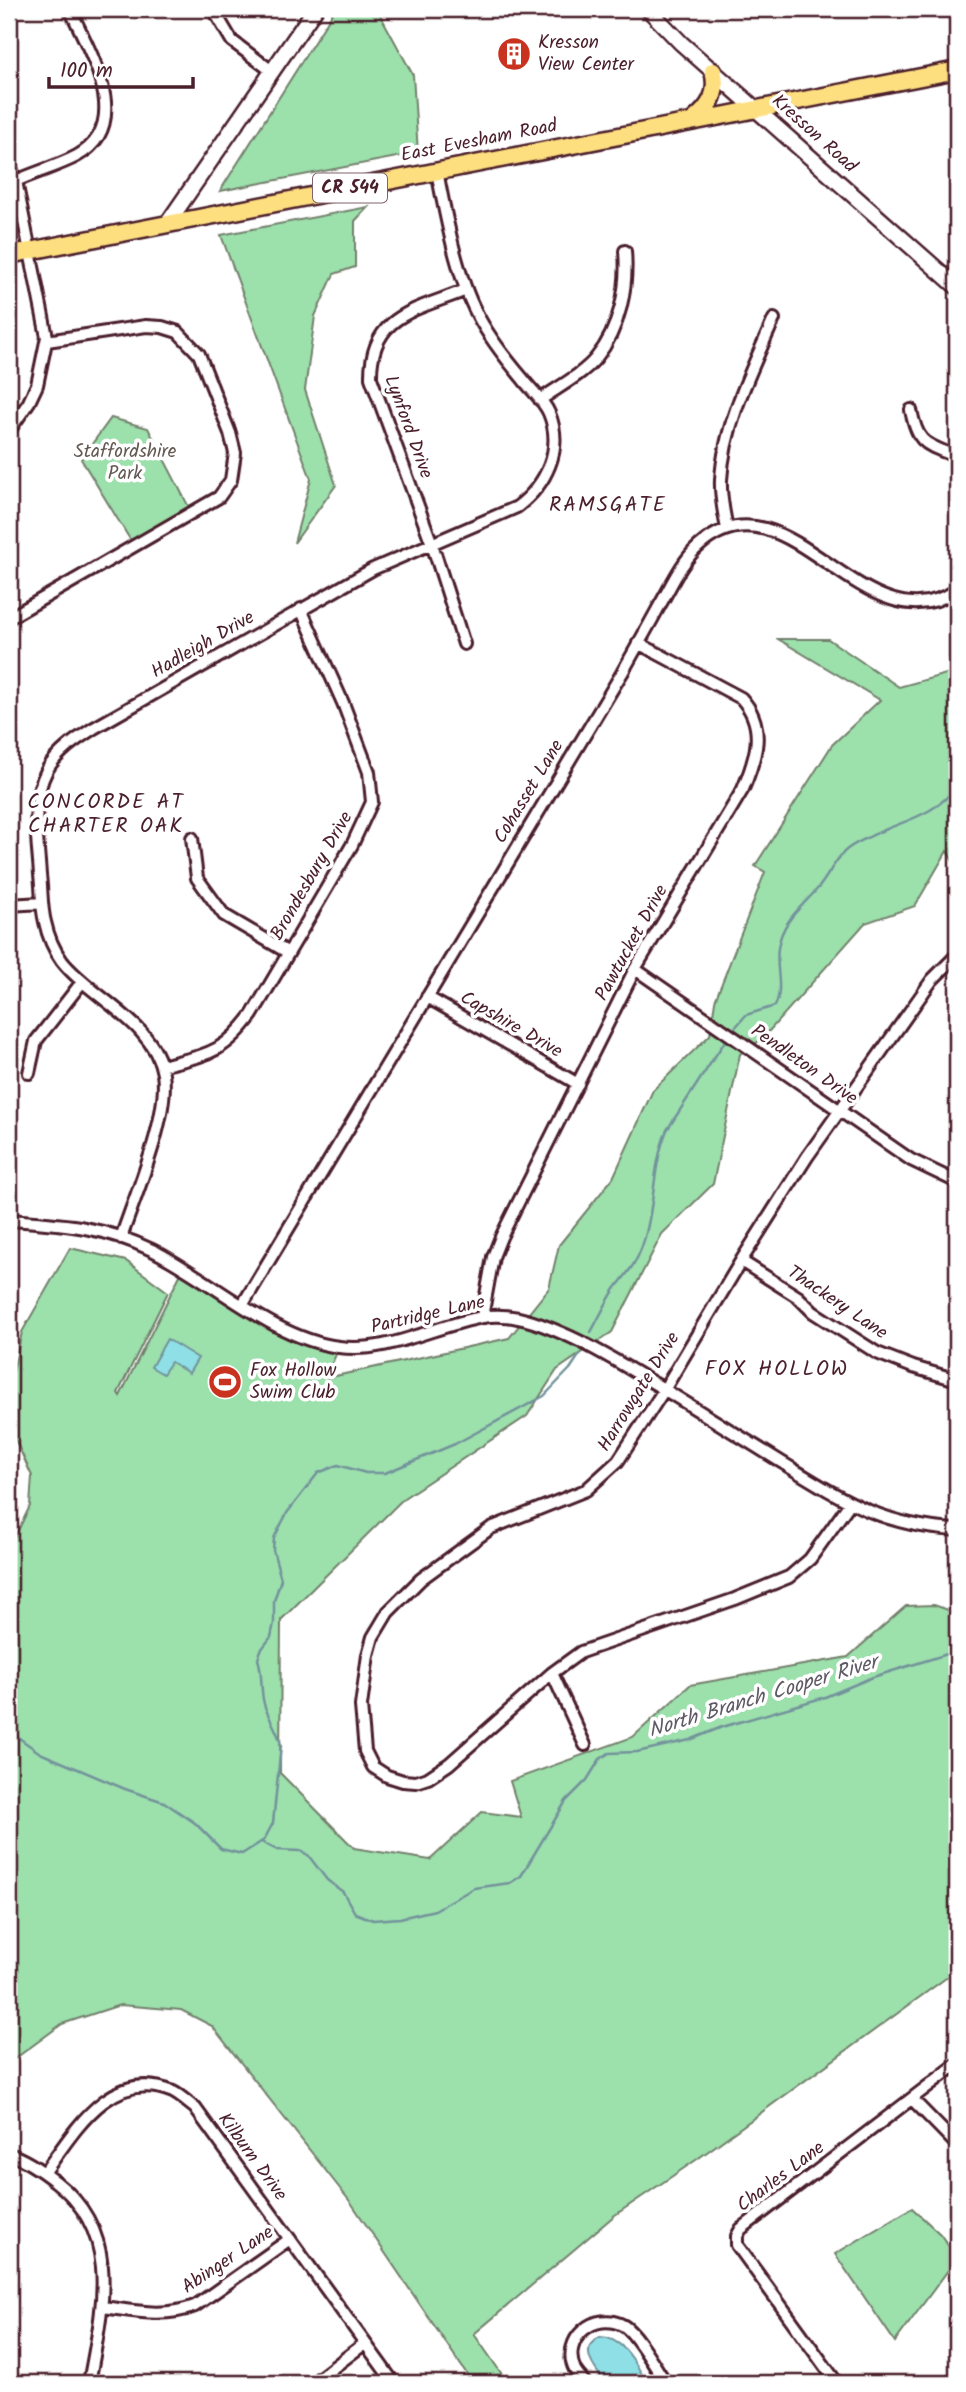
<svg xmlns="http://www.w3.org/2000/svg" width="966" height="2392" font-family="Kalam,sans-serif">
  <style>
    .green { fill: #9ce0ac; stroke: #73806c; stroke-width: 2 }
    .water { fill: #8ee0e6; stroke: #73939b; stroke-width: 2 }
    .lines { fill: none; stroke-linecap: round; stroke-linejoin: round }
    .stream { stroke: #73939b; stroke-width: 2.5 }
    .street-casing { stroke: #4a1f2b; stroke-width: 16 }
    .secondary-casing { stroke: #4a1f2b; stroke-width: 19 }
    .primary-casing { stroke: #4a1f2b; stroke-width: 21 }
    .street { stroke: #fff; stroke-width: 10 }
    .secondary { stroke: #fff; stroke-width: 14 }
    .primary { stroke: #fedf80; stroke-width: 16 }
    .labels { text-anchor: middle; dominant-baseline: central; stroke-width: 7; stroke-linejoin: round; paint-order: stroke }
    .shield { fill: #fff; stroke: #80626b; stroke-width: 2 }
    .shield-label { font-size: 18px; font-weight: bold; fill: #4a1f2b }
    .poi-label { font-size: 19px; fill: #4a1f2b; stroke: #fff; text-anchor: start }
    .street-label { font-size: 19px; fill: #4a1f2b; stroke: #fff }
    .park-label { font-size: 19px; fill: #635952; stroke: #fff }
    .neighbourhood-label { font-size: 21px; letter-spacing: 2px; fill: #4a1f2b; stroke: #fff }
    .water-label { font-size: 21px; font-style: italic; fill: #5e5963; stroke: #fff }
  </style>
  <rect width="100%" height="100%" fill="#fff"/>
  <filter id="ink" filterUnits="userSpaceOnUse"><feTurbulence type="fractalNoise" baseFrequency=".0143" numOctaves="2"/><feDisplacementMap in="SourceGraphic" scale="14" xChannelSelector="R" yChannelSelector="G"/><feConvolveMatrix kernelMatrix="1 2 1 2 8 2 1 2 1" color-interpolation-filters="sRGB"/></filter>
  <g filter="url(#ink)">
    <!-- green -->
    <path class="green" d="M 335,9 L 377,9 L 413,75 L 418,153 L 220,191 Z
      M 368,207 L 355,221 L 355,267 L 334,274 L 315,316 L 305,390 L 336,485 L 294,543 L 311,479 L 221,235 Z
      M 111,418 L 148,428 L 192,513 L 134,546 L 81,459 Z
      M 778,639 L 828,639 L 899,687 L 957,671 L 957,868 L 947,851 L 915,906 L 865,923 L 762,1039 L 740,1054 L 713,1184 L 662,1234 L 612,1332 L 557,1370 L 527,1416 L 404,1498 L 281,1620 L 280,1773 L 354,1848 L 430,1860 L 482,1812 L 521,1817 L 510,1781 L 633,1737 L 690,1685 L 848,1657 L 906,1606 L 934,1605 L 957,1613 L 957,1970 L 696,2160 L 615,2215 L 474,2334 L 508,2383 L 473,2383 L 352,2204 L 212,2026 L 181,2010 L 120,2005 L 62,2024 L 9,2063 L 9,1549 L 30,1506 L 32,1476 L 9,1426 L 9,1389 L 22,1332 L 70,1248 L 126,1261 L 168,1292 L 118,1393 L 120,1396 L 183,1269 L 281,1328 L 339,1347 L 326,1378 L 509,1338 L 549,1288 L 559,1245 L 613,1178 L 653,1090 L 710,1035 L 715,1001 L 765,872 L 755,866 L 832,745 L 880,700 Z
      M 912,2208 L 940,2234 L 957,2258 L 895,2342 L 835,2254 Z"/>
    <!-- water -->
    <path class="water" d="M 167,1339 L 198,1358 L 189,1373 L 171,1362 L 163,1374 L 151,1367 Z
      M 600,2337 C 624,2337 637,2366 647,2383 L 606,2383 C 595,2370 577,2348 600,2337 Z"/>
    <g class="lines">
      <!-- stream -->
      <path class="stream" d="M 733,1030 L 746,1015 L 775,1006 C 784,988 775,968 778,948 C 782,920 802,907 819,887 C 828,876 834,862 844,852 C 850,846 859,842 867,838 C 899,821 936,817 957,785
        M 591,1332 C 599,1318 606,1302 615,1289 C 631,1268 637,1264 645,1237 C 655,1202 653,1163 667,1130 L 727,1038
        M 9,1722 L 19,1738 L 40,1753 L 125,1789 L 164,1802 L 195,1823 L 221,1849 L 242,1854 L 264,1840 L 273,1823 L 281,1745 C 278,1730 268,1718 264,1704 C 260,1689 263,1674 258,1659 L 261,1650 L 271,1637 L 274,1623 L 274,1601 L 281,1579 L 273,1550 L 274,1538 L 287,1513 L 318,1473 L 338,1465 L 366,1473 L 385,1473 L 455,1444 L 544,1396 L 570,1369 L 580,1354
        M 261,1842 L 277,1850 L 300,1851 L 308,1855 L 327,1880 L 343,1892 L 355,1913 L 373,1920 L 400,1918 L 435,1910 L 474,1888 L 510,1883 L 521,1876 L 566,1801 L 587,1780 L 600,1759 L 609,1753 L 637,1752 L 690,1740 L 722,1727 L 825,1697 L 873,1677 L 957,1651"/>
      <!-- street casing -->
      <g class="street-casing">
        <path id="street" d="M 213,9 L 232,41 L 273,72
          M 9,163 L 16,181 L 47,337 L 37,385 L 29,402 L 9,431
          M 16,181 C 36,172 58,166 77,156 C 135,124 89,51 70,9
          M 540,400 C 558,387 582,375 596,358 C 620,329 628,287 625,251
          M 911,410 C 918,446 927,444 957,457
          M 727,529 C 724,513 720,496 721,480 C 724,424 752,369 774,319
          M 9,618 L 219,497 L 231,480 L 235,453 L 230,433 L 199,354 L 178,332 L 162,327 L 146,326 L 47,341
          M 464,644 L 432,544 L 371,378 C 370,314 417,310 466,290
          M 192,838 L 197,878 L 224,915 L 287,952
          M 9,905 L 42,903
          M 635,969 L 911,1160 L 957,1182
          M 427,997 L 578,1084
          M 161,1066 C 207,1054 222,1055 252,1015 L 352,845 L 372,802 L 369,772 L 343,703 L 301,609
          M 29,1073 L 36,1041 L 82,982
          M 9,1220 C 62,1224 103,1226 152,1250 C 211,1279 273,1339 339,1347 C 388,1354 435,1325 483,1317 C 511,1312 539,1323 564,1334 C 597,1348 626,1367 657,1385 C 697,1410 738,1435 778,1460 C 842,1499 880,1526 957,1530
          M 121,1238 C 135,1196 170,1115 163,1074 C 155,1023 91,998 62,961 C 54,950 48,936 45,922 C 41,907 42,890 40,875 C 38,841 30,802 47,770 C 58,751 77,739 94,728 L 373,569 L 517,507 C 546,485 564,449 549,413 C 544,401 531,390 523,379 C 506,359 489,338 477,314 C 457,277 445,213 437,171
          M 741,1261 L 798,1297 L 813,1312 L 877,1353 L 913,1367 L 957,1380
          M 243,1304 L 622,673 C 635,650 648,627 661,603 C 672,584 682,561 699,546 C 787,467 863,653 957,590
          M 482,1317 L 493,1257 L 501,1237 L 635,969 L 743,789 C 756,758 767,726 741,698 L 638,643
          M 850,1503 L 810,1559 L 789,1577 L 735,1599 L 581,1652 L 552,1673 L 449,1764 L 428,1778 L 416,1782 L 403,1781 L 387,1776 L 373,1767 L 365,1751 L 361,1706 L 368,1655 L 373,1637 L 388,1612 L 421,1579 L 491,1528 L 586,1490 L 618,1461 L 664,1390 L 741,1261 L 807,1157 L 932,980 L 957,955
          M 552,1673 L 585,1745
          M 912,2099 L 957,2145
          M 9,2154 C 25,2159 42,2171 56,2182 C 123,2234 102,2310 89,2383
          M 44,2173 C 74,2132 111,2066 173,2092 C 181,2096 188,2103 195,2108 L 394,2383
          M 103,2307 C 134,2311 165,2318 195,2306 L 290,2239
          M 313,2383 L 364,2344
          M 585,2383 C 582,2379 578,2375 575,2370 C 560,2340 595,2309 624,2326 C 636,2333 657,2370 666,2383
          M 837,2383 L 737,2245 L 737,2236 L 741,2229 L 957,2064"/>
      </g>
      <!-- secondary casing -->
      <g class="secondary-casing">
        <path id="secondary" d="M 648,9 L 681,43 L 957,287
          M 167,224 L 315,9"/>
      </g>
      <!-- primary casing -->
      <g class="primary-casing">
        <path id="primary" d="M 694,120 C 710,107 719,93 713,71
          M 9,255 L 957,70"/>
      </g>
      <!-- street -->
      <use href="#street" class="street"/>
      <!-- secondary -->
      <use href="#secondary" class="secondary"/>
      <!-- primary -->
      <use href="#primary" class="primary"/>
    </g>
  </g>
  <!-- icons -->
  <defs>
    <g id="building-disc" transform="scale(1.75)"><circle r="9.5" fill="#c8321e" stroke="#fff"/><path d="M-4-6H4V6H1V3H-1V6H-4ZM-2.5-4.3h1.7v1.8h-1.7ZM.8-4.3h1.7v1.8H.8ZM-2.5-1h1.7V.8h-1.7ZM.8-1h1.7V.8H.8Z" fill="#fff"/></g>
    <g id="stadium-disc" transform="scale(1.75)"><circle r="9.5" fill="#c8321e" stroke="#fff"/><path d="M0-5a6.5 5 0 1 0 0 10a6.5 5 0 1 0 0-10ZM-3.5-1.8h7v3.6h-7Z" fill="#fff"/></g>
  </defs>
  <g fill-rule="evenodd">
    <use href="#building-disc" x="514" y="54"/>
    <use href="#stadium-disc" x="225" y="1382"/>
  </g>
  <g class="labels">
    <!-- shield labels -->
    <rect class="shield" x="313" y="173.5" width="74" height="29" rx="5"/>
    <g class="shield-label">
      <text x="350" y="188">CR 544</text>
    </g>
    <!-- poi labels -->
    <g class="poi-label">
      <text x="538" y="43">Kresson<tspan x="538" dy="22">View Center</tspan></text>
      <text x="250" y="1371">Fox Hollow<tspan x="250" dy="22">Swim Club</tspan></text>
    </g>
    <!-- street labels -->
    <g class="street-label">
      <text transform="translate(814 134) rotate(42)">Kresson Road</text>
      <text transform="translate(479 141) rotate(-11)">East Evesham Road</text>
      <text transform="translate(408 427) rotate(70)">Lynford Drive</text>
      <text transform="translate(203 645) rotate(-30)">Hadleigh Drive</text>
      <text transform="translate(529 792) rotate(-59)">Cohasset Lane</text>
      <text transform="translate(312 876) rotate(-60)">Brondesbury Drive</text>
      <text transform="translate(632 943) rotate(-61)">Pawtucket Drive</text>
      <text transform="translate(511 1025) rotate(30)">Capshire Drive</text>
      <text transform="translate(804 1065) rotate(35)">Pendleton Drive</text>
      <text transform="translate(837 1303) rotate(34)">Thackery Lane</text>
      <text transform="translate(428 1315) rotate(-13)">Partridge Lane</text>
      <text transform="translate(639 1392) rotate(-58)">Harrowgate Drive</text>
      <text transform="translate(252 2157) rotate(54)">Kilburn Drive</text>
      <text transform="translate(781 2177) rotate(-37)">Charles Lane</text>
      <text transform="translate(228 2260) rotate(-34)">Abinger Lane</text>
    </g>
    <!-- park labels -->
    <g class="park-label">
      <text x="125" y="452">Staffordshire<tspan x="125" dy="22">Park</tspan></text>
    </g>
    <!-- neighbourhood labels -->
    <g class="neighbourhood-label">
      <text x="608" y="505">RAMSGATE</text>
      <text x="106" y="802">CONCORDE AT<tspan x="106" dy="24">CHARTER OAK</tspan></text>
      <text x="777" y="1369">FOX HOLLOW</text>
    </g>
    <!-- water labels -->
    <g class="water-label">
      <text transform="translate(763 1697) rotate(-17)">North Branch Cooper River</text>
    </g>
  </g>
  <!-- margin -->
  <rect width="966" height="2392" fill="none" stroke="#fff" stroke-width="35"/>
  <rect x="18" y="18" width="931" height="2357" fill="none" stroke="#4a1f2b" stroke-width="2.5" filter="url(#ink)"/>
  <!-- scale -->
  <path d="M49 77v10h144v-10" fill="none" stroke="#4a1f2b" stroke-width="3.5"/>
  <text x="60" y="77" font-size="21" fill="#4a1f2b" stroke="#ffffff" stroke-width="5" paint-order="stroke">100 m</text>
</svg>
